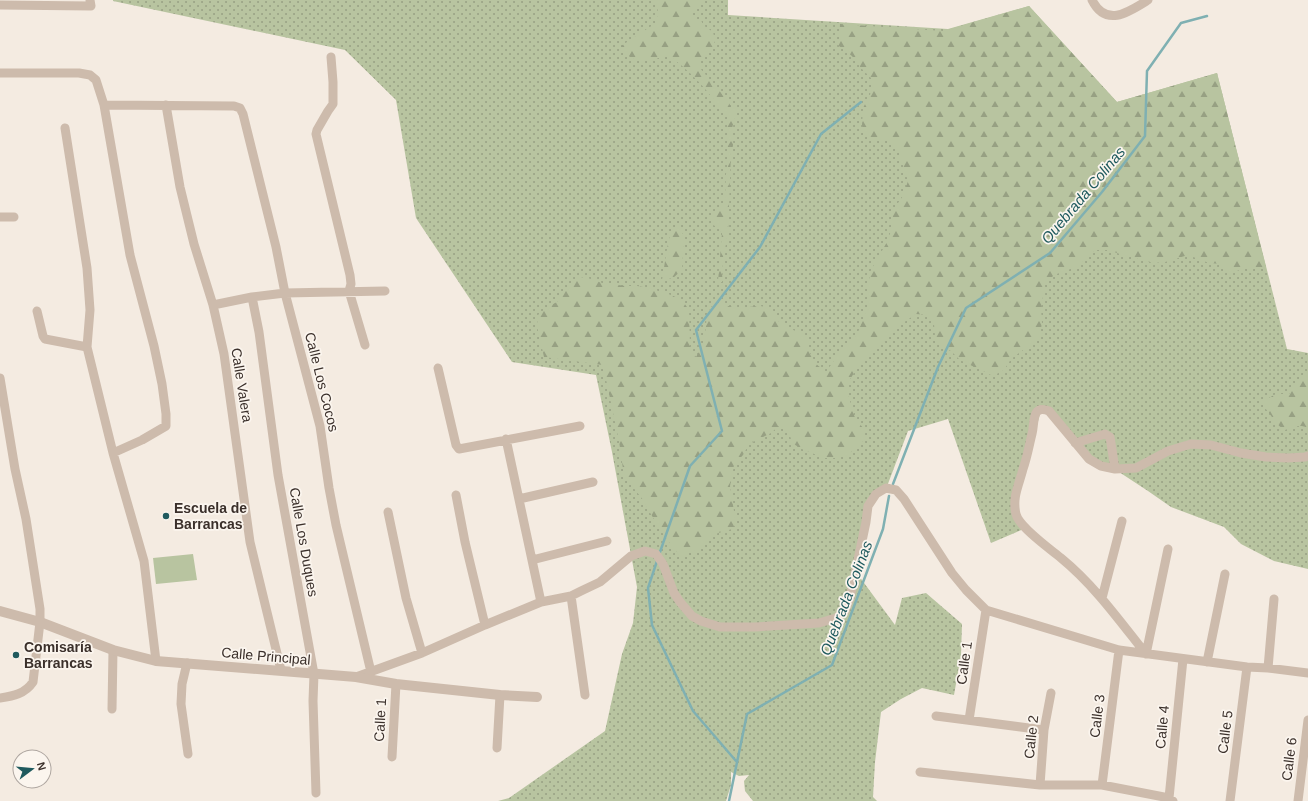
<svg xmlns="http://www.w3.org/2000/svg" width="1308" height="801" font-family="Arial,sans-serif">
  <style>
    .grass { fill: url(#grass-dots) }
    .forest { fill: url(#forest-firs) }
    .park { fill: #b8c4a0 }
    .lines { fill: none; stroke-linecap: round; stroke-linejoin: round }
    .stream { stroke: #7fb0b2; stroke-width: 2.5 }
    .minor { stroke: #cdbbac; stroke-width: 9 }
    .tertiary { stroke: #cdbbac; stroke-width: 10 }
    .poi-dot { fill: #1f5a5e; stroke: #fbf5ee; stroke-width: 1.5 }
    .labels { text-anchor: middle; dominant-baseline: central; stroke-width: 3.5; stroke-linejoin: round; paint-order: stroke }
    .street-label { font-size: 14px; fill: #3b302b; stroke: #fbf5ee }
    .poi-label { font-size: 14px; font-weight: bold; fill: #3b302b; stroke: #fbf5ee; text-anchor: start }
    .water-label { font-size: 15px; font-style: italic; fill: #1f5a5e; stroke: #fbf5ee }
  </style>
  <defs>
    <pattern id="grass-dots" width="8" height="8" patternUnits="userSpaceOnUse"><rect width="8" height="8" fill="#b8c4a0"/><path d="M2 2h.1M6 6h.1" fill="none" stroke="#97a083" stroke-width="1.8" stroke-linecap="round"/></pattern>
    <pattern id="forest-firs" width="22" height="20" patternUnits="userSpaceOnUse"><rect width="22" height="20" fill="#b8c4a0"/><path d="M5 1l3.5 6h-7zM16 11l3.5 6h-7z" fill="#97a083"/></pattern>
  </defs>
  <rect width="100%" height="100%" fill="#f4ebe1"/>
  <!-- grass -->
  <path class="grass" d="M 113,0 L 728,0 L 728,15 L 948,29 L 1029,6 L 1117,102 L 1217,73 L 1287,349 L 1308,353 L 1308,569 L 1274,561 L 1241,544 L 1224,527 L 1171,507 L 1148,491 L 1116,470 L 1101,467 L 1050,412 L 1041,410 L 1019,495 L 1017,516 L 1026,528 L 991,543 L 948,419 L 908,431 L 886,489 L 868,507 L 856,572 L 895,625 L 902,598 L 926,593 L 962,624 L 961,655 L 954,695 L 922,688 L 901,699 L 881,712 L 875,762 L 873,797 L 877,801 L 753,801 L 745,791 L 744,781 L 749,775 L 739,776 L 731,772 L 731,785 L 726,801 L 498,801 L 509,798 L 605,731 L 622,654 L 633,623 L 637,587 L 612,452 L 596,375 L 512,362 L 416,218 L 396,100 L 345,50 L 113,1 Z"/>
  <!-- forest -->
  <path class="forest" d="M 656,0 L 701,0 L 699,5 L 690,13 L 692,19 L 701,20 L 703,25 L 713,32 L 715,41 L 712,49 L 702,57 L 699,67 L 728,101 L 732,109 L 736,109 C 737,116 733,122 732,129 C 732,136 735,146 731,151 L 728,233 L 723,259 L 722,282 L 718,282 L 722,233 L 717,227 L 713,225 C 711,213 713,212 722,207 L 725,199 L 726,174 L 728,166 L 727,126 L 728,118 C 723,113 720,106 715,101 C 705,88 694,76 681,65 C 677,62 674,58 669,57 C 664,55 657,59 651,60 C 638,63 626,58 621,46 L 656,23 L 658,12 Z
    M 1029,6 L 1117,102 L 1217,73 L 1266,267 L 1257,270 L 1251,267 L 1229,273 L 1222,264 L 1209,263 L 1188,255 L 1165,262 L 1153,263 L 1120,254 L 1108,250 L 1095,250 L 1076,267 L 1054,275 L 1045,284 L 1043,296 L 1041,310 L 1042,323 L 1040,334 L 1031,344 L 1011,359 L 1004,370 L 993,376 L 960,360 L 951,351 L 940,346 L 935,336 L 934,324 L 928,315 L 916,314 L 897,327 L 881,345 L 871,351 L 862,360 L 849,381 L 848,394 L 855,418 L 863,428 L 864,440 L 847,456 L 835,458 L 824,458 L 802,449 L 792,443 L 789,432 L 780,425 L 771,433 L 749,444 L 743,455 L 734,465 L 730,486 L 736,524 L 732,529 L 715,534 L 710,538 L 703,548 L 680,556 L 665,537 L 649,511 L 644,501 L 624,476 L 619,441 L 603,365 L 544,357 L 537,326 L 538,315 L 547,307 L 557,302 L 563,292 L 580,277 L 591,279 L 602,283 L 626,286 L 637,286 L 649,288 L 671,295 L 682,300 L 689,310 L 690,347 L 696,357 L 702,347 L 705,336 L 707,313 L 714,303 L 737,308 L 760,306 L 772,308 L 777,320 L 786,327 L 798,332 L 807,341 L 810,353 L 816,364 L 826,372 L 835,359 L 857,335 L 869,303 L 868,285 L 871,270 L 887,242 L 892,228 L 893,210 L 903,196 L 908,181 L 898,150 L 886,140 L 869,139 L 862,125 L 863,108 L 870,95 L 873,80 L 861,68 L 852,56 L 839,46 L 840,24 L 943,31 Z
    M 680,227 L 684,237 L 682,270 L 673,278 L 662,280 L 668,243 L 671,232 Z
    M 1308,371 L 1308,428 C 1300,424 1293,427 1285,430 C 1273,423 1273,416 1264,407 L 1265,400 L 1276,394 L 1289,394 Z"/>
  <!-- park -->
  <path class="park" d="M 193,554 L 197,580 L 156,584 L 153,558 Z"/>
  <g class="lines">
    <!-- stream -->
    <path class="stream" d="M 893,484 L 938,367 L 966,308 L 1050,253 L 1102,192 L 1145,136 L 1147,71 L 1181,23 L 1207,16
      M 660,552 L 690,466 L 722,431 L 696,330 L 760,247 L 821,134 L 861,102
      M 657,561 L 648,588 L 652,625 L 693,711 L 736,761
      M 729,801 L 747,714 L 832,665 L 883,529 L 889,496"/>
    <!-- minor -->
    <path class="minor" d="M 1092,0 C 1106,28 1129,12 1148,0
      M 0,5 L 91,6 L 90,0
      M 331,57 L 333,82 L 333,104 L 328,111 L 317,130 L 316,134 L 350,275 L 351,284 L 349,291 L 365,345
      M 0,73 L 79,73 L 90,75 L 96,80 L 104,105 L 234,106 L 240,108 L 243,114 L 276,247 L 285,293 L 320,426 L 329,488 L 336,525 L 371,672
      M 104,105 L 130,255 L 154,346 L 162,384 L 166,414 L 166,426 L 142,440 L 113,453
      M 166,105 L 180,187 L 194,244 L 213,305 L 224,354 L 250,542 L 281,670
      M 65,128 L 87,268 L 90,310 L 87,347
      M 0,217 L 14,217
      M 252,297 L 259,332 L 278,475 L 314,674 L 313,701 L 316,793
      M 213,305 L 252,297 L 285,293 L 385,291
      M 37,311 L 43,336 L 45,339 L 87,347 L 113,453 L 144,561 L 156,661
      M 438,368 L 456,445 L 459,449 L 580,426
      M 0,378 L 15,469 L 26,519 L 40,609 L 40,622 L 33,682 C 25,694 13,696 0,698
      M 506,439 L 541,602
      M 1075,443 L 1105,434 L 1110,437 L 1115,469
      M 456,495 L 465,542 L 485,625
      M 519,499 L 593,482
      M 388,512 L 406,598 L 422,653
      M 532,560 L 607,541
      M 571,596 L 585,695
      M 1102,598 L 1122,521
      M 1146,654 C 1119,620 1094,585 1061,558 C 1050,549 1019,527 1016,514 C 1012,497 1019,485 1023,469 C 1027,458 1029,446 1032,434 C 1035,423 1031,404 1049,411 L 1089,459 L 1101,466 L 1115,469 L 1136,468 L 1168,451 L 1191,444 L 1211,445 L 1241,453 L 1266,457 L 1288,458 L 1305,457 L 1308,456
      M 1146,654 L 1168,549
      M 1207,662 L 1225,574
      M 187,663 L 182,684 L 181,704 L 188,754
      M 1268,668 L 1274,599
      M 356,677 L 422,653 L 485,625 L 541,602 L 571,596 L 581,591 L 600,582 L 631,556 L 645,551 L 656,554 L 663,564 L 674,593 L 680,602 L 692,616 L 701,621 L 720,627 L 755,627 L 819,623 L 836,618 L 845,611 L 850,598 L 866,522 L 868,506 L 876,494 L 886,488 L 896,490 L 904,499 L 952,573 L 966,590 L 986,610 L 1119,650 L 1247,667 L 1268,668 L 1308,673
      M 112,709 L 113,650
      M 936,716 L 1044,730
      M 969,720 L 986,610
      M 497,748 L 500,695
      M 392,757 L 396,684
      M 920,772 L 1040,785 L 1102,785 L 1169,798 L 1173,801
      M 1040,785 L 1044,730 L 1051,693
      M 1102,785 L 1119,650
      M 1169,798 L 1183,659
      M 1230,801 L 1247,667
      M 1298,801 L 1308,720"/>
    <!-- tertiary -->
    <path class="tertiary" d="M 0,611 L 40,622 L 113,650 L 156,661 L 356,677 L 396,684 L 500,695 L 537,697"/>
  </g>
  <!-- markers -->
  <g class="poi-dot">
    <circle cx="166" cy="516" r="4"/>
    <circle cx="16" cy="655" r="4"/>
  </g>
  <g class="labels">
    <!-- street labels -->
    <g class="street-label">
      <text transform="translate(322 382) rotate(76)">Calle Los Cocos</text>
      <text transform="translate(242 385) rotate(81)">Calle Valera</text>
      <text transform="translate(304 542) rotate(80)">Calle Los Duques</text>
      <text transform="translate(266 656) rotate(5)">Calle Principal</text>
      <text transform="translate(964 663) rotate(-82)">Calle 1</text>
      <text transform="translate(1097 716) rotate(-83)">Calle 3</text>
      <text transform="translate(380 720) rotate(-87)">Calle 1</text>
      <text transform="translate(1162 727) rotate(-85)">Calle 4</text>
      <text transform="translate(1225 732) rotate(-83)">Calle 5</text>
      <text transform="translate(1031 737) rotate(-84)">Calle 2</text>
      <text transform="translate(1289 759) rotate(-83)">Calle 6</text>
    </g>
    <!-- poi labels -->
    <g class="poi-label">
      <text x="174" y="508">Escuela de<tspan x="174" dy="16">Barrancas</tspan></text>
      <text x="24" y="647">Comisaría<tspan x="24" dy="16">Barrancas</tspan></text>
    </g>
    <!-- water labels -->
    <g class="water-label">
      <text transform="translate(1083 195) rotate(-50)">Quebrada Colinas</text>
      <text transform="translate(846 598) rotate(-69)">Quebrada Colinas</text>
    </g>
  </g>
  <!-- north arrow -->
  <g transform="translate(32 769) rotate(74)"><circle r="19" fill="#fbf5ee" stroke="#aea6a0"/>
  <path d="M0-3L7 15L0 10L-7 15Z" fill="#1f5a5e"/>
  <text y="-6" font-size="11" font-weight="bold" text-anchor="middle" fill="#3b302b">N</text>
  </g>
</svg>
